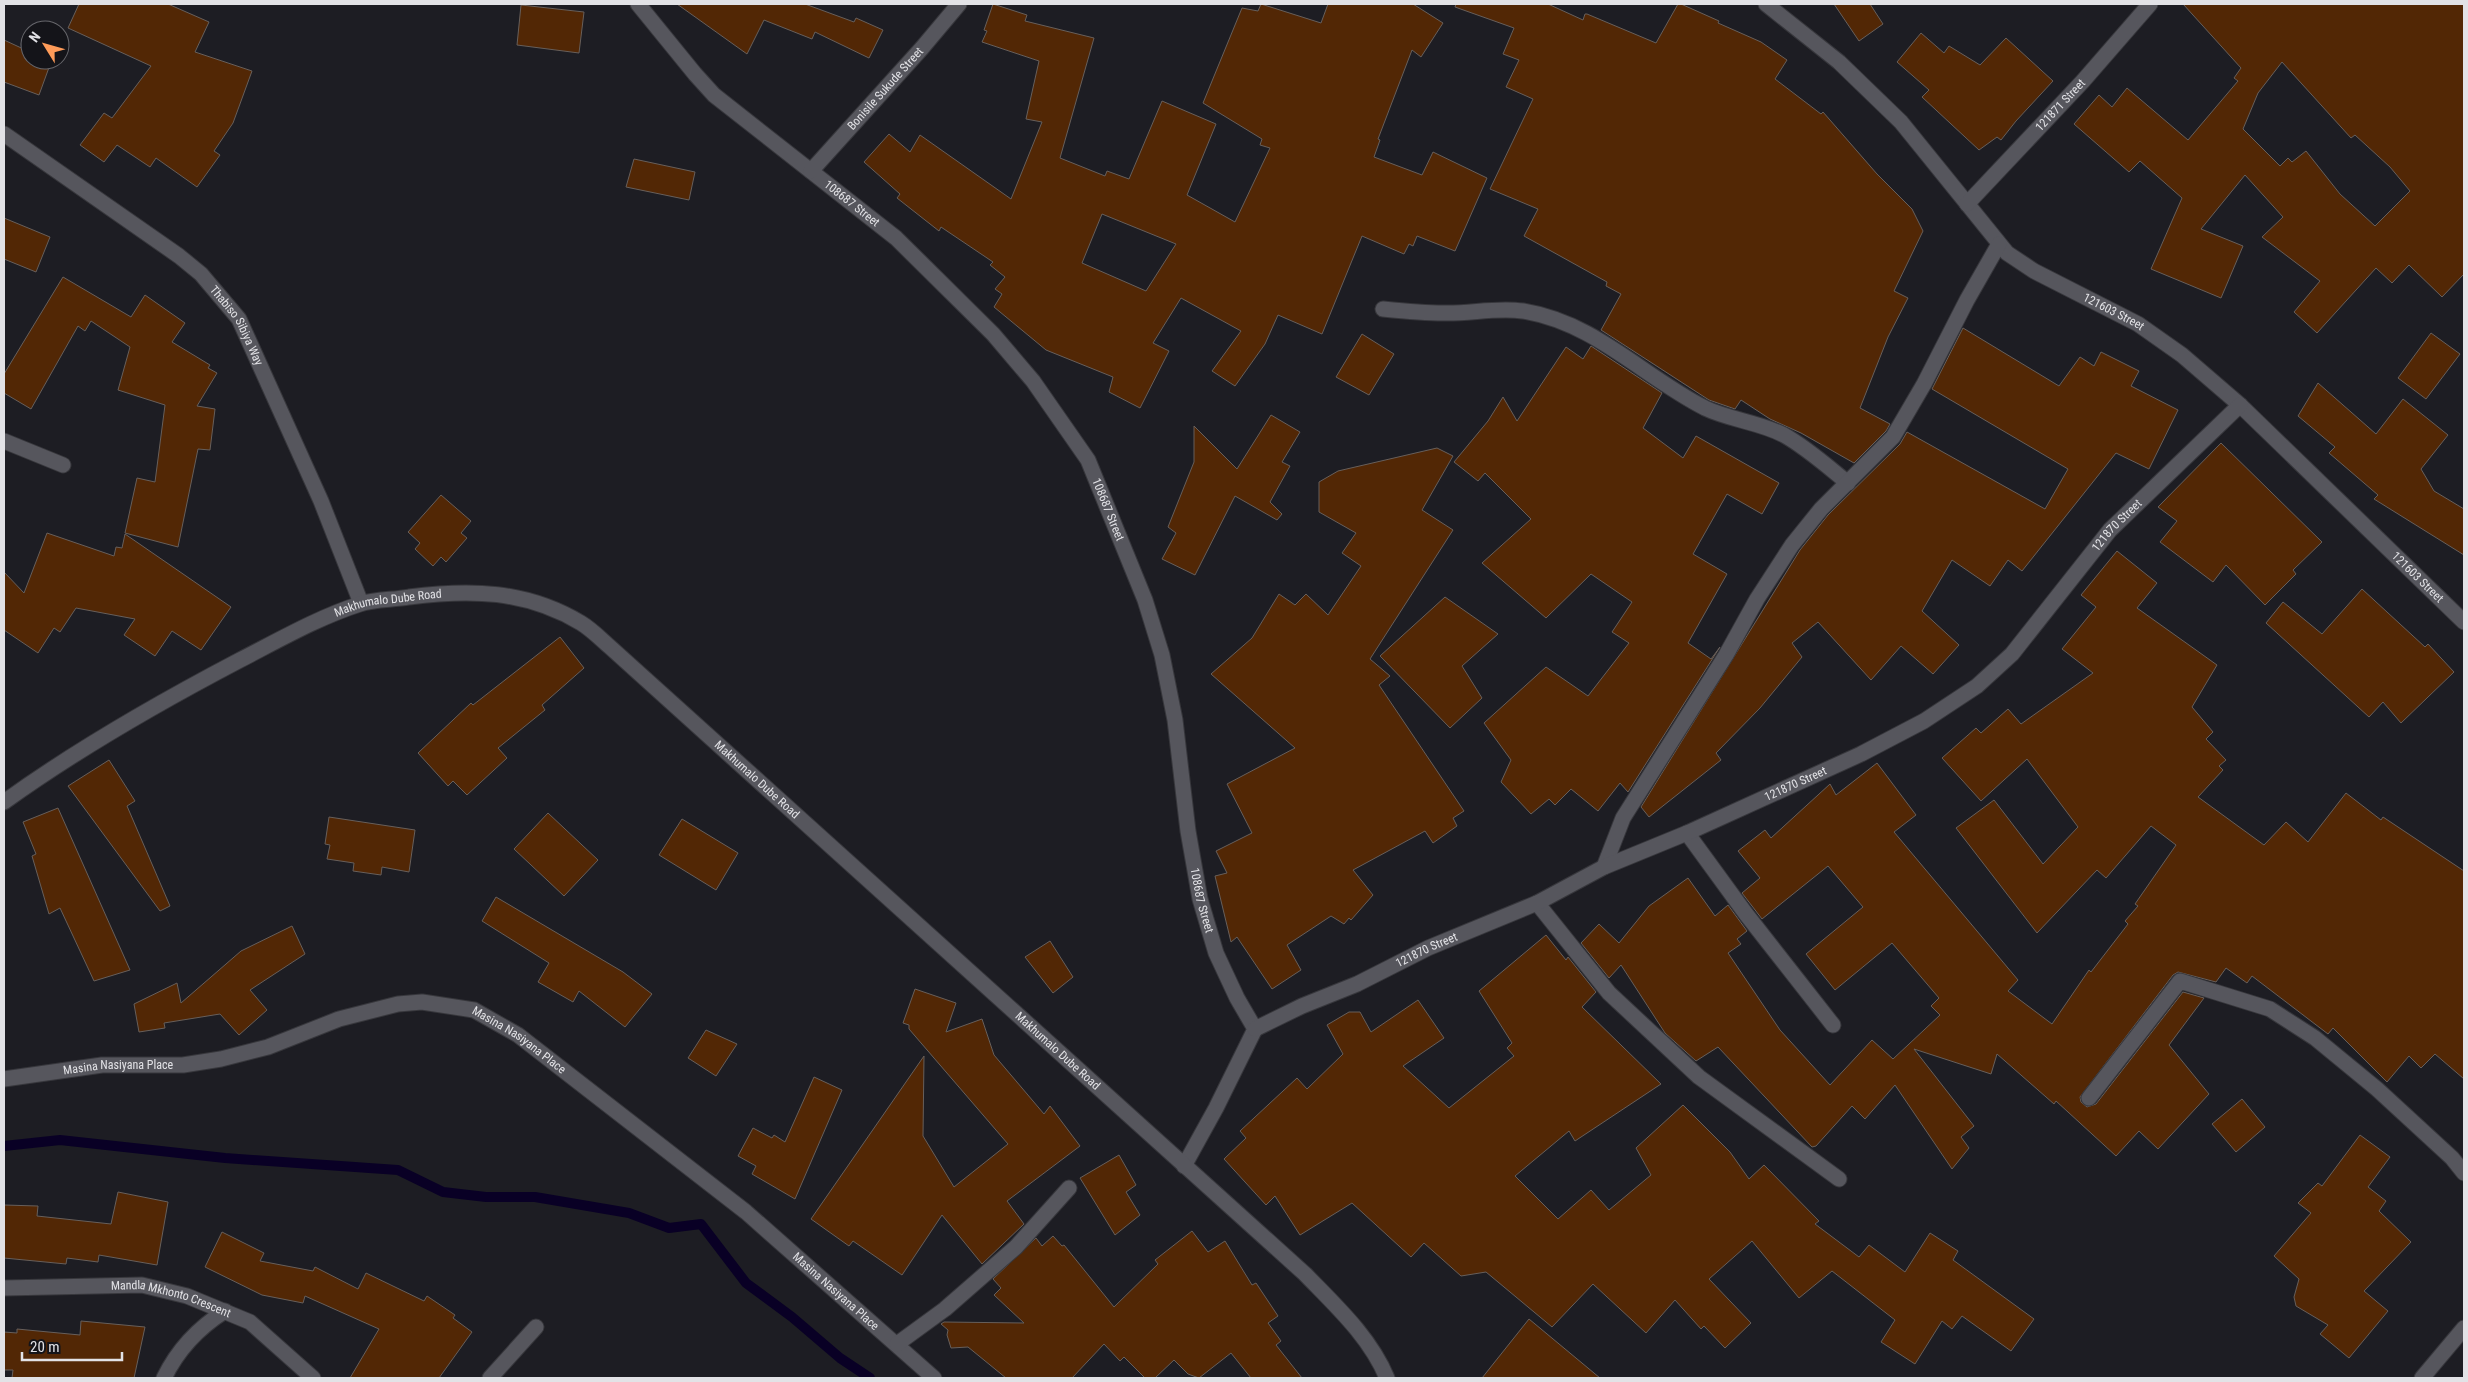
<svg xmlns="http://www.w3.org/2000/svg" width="2468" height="1382" font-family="'Roboto Condensed',sans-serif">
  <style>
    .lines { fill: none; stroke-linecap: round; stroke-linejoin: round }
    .stream { stroke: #090025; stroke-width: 10 }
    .building { fill: #522705; stroke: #675f5b; fill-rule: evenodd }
    .street-casing { stroke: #37373c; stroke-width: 17 }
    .street { stroke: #56565d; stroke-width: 15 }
    .labels { text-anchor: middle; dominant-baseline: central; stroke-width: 4.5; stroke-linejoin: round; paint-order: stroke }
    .street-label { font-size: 12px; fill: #e2e2e6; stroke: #141419 }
  </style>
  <rect width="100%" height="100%" fill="#1d1d23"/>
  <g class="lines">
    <!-- stream -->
    <path class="stream" d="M 4,1146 L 60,1140 L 225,1158 L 398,1170 L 443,1192 L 486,1197 L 535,1197 L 629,1213 L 669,1228 L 701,1224 L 746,1283 L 792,1317 L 840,1358 L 870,1378"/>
  </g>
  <!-- building -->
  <path class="building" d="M 79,4 L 168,4 L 209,22 L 195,52 L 252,71 L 233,123 L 214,151 L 220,155 L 197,187 L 156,158 L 150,167 L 117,145 L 104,162 L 80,145 L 104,113 L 112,118 L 151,66 L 68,28 Z
    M 677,4 L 805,4 L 854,22 L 856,18 L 883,30 L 869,58 L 815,32 L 812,39 L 764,20 L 747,54 Z
    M 993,4 L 1027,15 L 1025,21 L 1094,38 L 1060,158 L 1105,176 L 1107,171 L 1129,179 L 1162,101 L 1216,124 L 1187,195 L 1235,222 L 1270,148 L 1260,145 L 1262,139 L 1203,103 L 1242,8 L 1258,11 L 1261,4 L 1321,23 L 1328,4 L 1413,4 L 1443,23 L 1421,57 L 1412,50 L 1378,139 L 1380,140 L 1374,157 L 1422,175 L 1433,152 L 1487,178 L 1455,251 L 1417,236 L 1413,246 L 1409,244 L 1404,254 L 1362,236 L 1322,334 L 1278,315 L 1265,344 L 1235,386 L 1212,371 L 1241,331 L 1181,298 L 1153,343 L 1169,351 L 1140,408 L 1109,392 L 1113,377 L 1046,350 L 994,307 L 1002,294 L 995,289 L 1005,277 L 990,265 L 993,262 L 941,227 L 939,231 L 897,198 L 900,194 L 864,162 L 889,134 L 910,152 L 920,135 L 1011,199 L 1042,122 L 1026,119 L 1039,61 L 982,42 L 987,31 L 984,30 ZM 1102,214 L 1176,244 L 1146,291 L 1082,263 Z
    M 1456,4 L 1548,4 L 1583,20 L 1585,14 L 1587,14 L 1656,43 L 1678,4 L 1681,4 L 1719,21 L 1718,23 L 1761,42 L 1787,60 L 1775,79 L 1821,114 L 1823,112 L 1877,174 L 1912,209 L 1923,231 L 1894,291 L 1908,298 L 1888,337 L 1860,408 L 1890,424 L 1886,431 L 1854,463 L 1801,433 L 1770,419 L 1741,400 L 1735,409 L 1709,400 L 1601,330 L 1621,294 L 1606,286 L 1607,282 L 1524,236 L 1538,209 L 1490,189 L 1533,99 L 1506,87 L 1519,60 L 1503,54 L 1514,28 L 1455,7 Z
    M 1834,4 L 1870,4 L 1883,24 L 1859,41 Z
    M 2183,4 L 2464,4 L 2464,274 L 2442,297 L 2409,265 L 2392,283 L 2376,268 L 2317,333 L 2294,312 L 2320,281 L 2262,237 L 2283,217 L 2245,175 L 2201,229 L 2243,246 L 2221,298 L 2151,269 L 2182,198 L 2140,161 L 2129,172 L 2074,124 L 2099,95 L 2112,107 L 2127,88 L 2188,140 L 2238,81 L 2234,78 L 2241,68 ZM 2282,62 L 2351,138 L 2355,135 L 2390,167 L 2410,191 L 2375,226 L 2340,194 L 2306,151 L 2292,162 L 2288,158 L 2280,166 L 2243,129 L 2258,93 Z
    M 521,5 L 584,12 L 579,53 L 517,45 Z
    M 1921,33 L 1944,53 L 1949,46 L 1980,65 L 2006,38 L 2053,81 L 2016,121 L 2001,140 L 1997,137 L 1979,150 L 1922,97 L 1929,90 L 1897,62 Z
    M 4,40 L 30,52 L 30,60 L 51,62 L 39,95 L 4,82 Z
    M 634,159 L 695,172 L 689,200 L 626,187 Z
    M 4,218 L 50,237 L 36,272 L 4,259 Z
    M 63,277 L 131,317 L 145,295 L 185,323 L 172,342 L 210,365 L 208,368 L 217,373 L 197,406 L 215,409 L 210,450 L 198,449 L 178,547 L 125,533 L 137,478 L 155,482 L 165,405 L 118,390 L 130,347 L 91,321 L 85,331 L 78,326 L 31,409 L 4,393 L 4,374 Z
    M 1963,328 L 2059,386 L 2080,357 L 2094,366 L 2101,352 L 2139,371 L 2131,386 L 2178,410 L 2149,469 L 2116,453 L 2022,571 L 2008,560 L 1990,586 L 1952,560 L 1922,611 L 1959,645 L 1933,674 L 1901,646 L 1871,680 L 1818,622 L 1792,643 L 1802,657 L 1760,708 L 1716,753 L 1721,760 L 1649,817 L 1641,807 L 1800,550 L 1828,515 L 1900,444 L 1907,432 L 2045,509 L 2068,469 L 1932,389 Z
    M 2431,333 L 2460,354 L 2426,399 L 2398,378 Z
    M 1362,334 L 1394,354 L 1369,395 L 1336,377 Z
    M 1591,346 L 1662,393 L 1643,428 L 1683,458 L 1696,436 L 1779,483 L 1762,514 L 1727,494 L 1693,554 L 1727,574 L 1688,643 L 1711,659 L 1720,647 L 1628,792 L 1620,783 L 1598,811 L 1571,789 L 1555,805 L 1549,799 L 1531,814 L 1501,782 L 1511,760 L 1484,723 L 1546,667 L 1588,696 L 1629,643 L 1612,632 L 1632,602 L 1591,574 L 1546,618 L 1482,563 L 1531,519 L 1485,473 L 1478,481 L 1454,462 L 1488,421 L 1503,397 L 1517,421 L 1566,347 L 1583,359 Z
    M 2318,383 L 2376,434 L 2403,399 L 2448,435 L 2421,469 L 2434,491 L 2464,509 L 2464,555 L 2374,499 L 2378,495 L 2329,453 L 2335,447 L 2298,416 Z
    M 1271,415 L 1300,432 L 1282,462 L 1290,466 L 1270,502 L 1282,514 L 1277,520 L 1235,496 L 1195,575 L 1162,559 L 1176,533 L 1168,527 L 1194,462 L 1194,426 L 1237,469 Z
    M 2221,443 L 2322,542 L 2293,570 L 2296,574 L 2265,605 L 2226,565 L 2213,582 L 2160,542 L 2177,521 L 2158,507 Z
    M 1437,448 L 1453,456 L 1422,510 L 1453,530 L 1370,659 L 1390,676 L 1379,685 L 1464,811 L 1453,818 L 1457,826 L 1433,843 L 1425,831 L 1353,870 L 1373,895 L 1351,920 L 1349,918 L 1344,924 L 1331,916 L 1287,945 L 1301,970 L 1272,989 L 1237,937 L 1231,942 L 1215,876 L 1227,873 L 1216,851 L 1252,833 L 1227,784 L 1295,748 L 1211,674 L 1252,638 L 1279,594 L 1295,605 L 1306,594 L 1328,615 L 1361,566 L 1342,553 L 1356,533 L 1319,512 L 1319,482 L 1338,471 Z
    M 441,495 L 471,521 L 461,533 L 467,538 L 446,562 L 441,557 L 433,566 L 415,549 L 420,543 L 408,532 Z
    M 47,533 L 114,556 L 116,547 L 122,548 L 125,534 L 231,607 L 201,650 L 172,631 L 155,656 L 124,635 L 135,619 L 76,608 L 60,632 L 54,628 L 38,653 L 4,630 L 4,572 L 24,593 Z
    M 2117,551 L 2157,583 L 2137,608 L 2217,665 L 2192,707 L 2213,732 L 2206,739 L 2226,760 L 2219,766 L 2223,770 L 2198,797 L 2264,845 L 2286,822 L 2308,842 L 2346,793 L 2381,820 L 2383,817 L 2464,871 L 2464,1079 L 2435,1054 L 2421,1068 L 2409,1056 L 2387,1082 L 2333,1028 L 2328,1034 L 2252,976 L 2247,983 L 2226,968 L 2216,982 L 2178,972 L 2173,975 L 2080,1097 L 2081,1102 L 2087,1107 L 2096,1104 L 2183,992 L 2204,998 L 2169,1045 L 2209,1094 L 2158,1149 L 2139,1131 L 2116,1156 L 2056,1101 L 2054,1104 L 1997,1054 L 1991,1074 L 1914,1049 L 1974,1126 L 1961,1137 L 1969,1148 L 1952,1169 L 1895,1085 L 1865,1119 L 1852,1106 L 1816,1146 L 1812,1147 L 1718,1047 L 1696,1061 L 1665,1033 L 1621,965 L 1609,978 L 1581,943 L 1599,924 L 1619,943 L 1649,906 L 1688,878 L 1715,916 L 1728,905 L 1747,931 L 1737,939 L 1741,944 L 1728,953 L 1780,1030 L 1830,1085 L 1872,1040 L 1893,1059 L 1940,1015 L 1931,1006 L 1939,998 L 1892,943 L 1835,990 L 1806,954 L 1863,907 L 1828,866 L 1762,919 L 1742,893 L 1760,878 L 1738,851 L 1765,830 L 1771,838 L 1830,784 L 1836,795 L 1877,763 L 1916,815 L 1894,832 L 2018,980 L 2008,991 L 2052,1024 L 2089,970 L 2091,972 L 2128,924 L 2125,921 L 2138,906 L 2135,904 L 2176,845 L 2151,826 L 2106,878 L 2097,870 L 2037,933 L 1956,828 L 1994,800 L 2043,864 L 2078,827 L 2027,759 L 1981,801 L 1942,758 L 1976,728 L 1981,733 L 2008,709 L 2021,724 L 2093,673 L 2062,649 L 2096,607 L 2081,595 Z
    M 2362,589 L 2425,647 L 2428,644 L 2454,672 L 2401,723 L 2383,702 L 2369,717 L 2266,623 L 2283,602 L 2322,634 Z
    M 1445,597 L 1498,634 L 1462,666 L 1482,698 L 1450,728 L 1380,656 Z
    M 560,637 L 584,668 L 542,705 L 545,710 L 498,748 L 507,758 L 467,795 L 453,781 L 448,786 L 418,753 L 471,703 L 473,705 Z
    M 109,760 L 135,801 L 127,806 L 170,906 L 160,911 L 68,786 Z
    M 58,808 L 130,970 L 94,981 L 60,908 L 49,914 L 32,856 L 36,854 L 23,822 Z
    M 548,813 L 598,860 L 564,896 L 514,849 Z
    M 329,817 L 415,830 L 409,872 L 382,867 L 381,875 L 353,871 L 354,863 L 327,859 L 330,845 L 325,844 Z
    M 682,819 L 738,853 L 716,890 L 659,855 Z
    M 496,897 L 623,972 L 652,994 L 625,1027 L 579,991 L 573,1002 L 538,982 L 549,963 L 482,921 Z
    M 292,926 L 305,954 L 250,990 L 267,1010 L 239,1035 L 220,1014 L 164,1023 L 165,1028 L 139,1032 L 134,1004 L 177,983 L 181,1003 L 241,951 Z
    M 1546,935 L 1566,960 L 1568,957 L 1596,992 L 1582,1007 L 1661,1084 L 1575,1141 L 1569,1131 L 1515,1176 L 1558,1219 L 1591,1190 L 1609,1210 L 1651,1175 L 1636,1148 L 1683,1105 L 1730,1152 L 1749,1179 L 1764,1165 L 1819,1221 L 1815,1224 L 1859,1257 L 1869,1245 L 1905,1272 L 1930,1233 L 1958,1251 L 1953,1260 L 2034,1319 L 2011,1351 L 1962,1316 L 1952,1329 L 1942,1321 L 1915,1364 L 1881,1342 L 1895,1320 L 1832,1271 L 1799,1298 L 1752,1241 L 1709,1279 L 1751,1323 L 1725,1348 L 1704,1326 L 1701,1329 L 1675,1300 L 1646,1333 L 1593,1284 L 1552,1327 L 1486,1272 L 1461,1276 L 1424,1243 L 1411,1257 L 1352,1203 L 1300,1235 L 1275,1196 L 1266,1205 L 1224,1159 L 1246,1138 L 1240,1131 L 1297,1078 L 1307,1089 L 1343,1054 L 1327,1025 L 1349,1012 L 1360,1012 L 1371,1032 L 1418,1000 L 1444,1038 L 1403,1066 L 1449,1108 L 1514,1056 L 1507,1048 L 1512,1043 L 1479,991 Z
    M 1050,941 L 1073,977 L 1053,993 L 1025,957 Z
    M 915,989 L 956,1003 L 946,1032 L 982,1019 L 994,1055 L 1044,1114 L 1050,1106 L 1080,1146 L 1007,1201 L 1024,1224 L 982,1264 L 942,1215 L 902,1275 L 853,1241 L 849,1246 L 811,1219 L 924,1056 L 923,1136 L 954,1187 L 1008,1144 L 909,1029 L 909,1025 L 903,1023 Z
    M 706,1030 L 737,1044 L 716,1076 L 688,1058 Z
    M 814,1077 L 842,1090 L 795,1199 L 752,1174 L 756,1166 L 738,1156 L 753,1128 L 772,1138 L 774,1135 L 785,1142 Z
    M 2242,1099 L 2265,1127 L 2236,1152 L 2212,1124 Z
    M 2360,1135 L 2390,1157 L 2368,1187 L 2386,1201 L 2379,1211 L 2411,1242 L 2364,1291 L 2388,1311 L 2349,1358 L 2320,1334 L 2328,1325 L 2296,1306 L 2294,1297 L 2299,1279 L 2274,1256 L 2311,1213 L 2298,1203 L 2318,1183 L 2322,1186 Z
    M 1119,1155 L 1136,1185 L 1126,1192 L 1140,1215 L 1115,1235 L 1080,1178 Z
    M 118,1192 L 168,1202 L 157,1265 L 99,1255 L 98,1262 L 67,1258 L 66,1264 L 4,1258 L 4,1205 L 38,1206 L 37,1216 L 111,1224 Z
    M 1192,1231 L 1208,1252 L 1225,1241 L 1252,1285 L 1256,1283 L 1278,1316 L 1268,1323 L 1281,1341 L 1276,1345 L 1302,1378 L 1251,1378 L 1231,1353 L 1199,1378 L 1188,1374 L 1174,1360 L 1155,1378 L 1145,1378 L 1124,1357 L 1120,1361 L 1104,1344 L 1072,1378 L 1006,1378 L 968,1347 L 951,1348 L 947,1335 L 948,1330 L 941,1324 L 944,1322 L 1024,1323 L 994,1295 L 1001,1288 L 993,1279 L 1036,1238 L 1042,1246 L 1053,1236 L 1062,1246 L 1064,1245 L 1114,1307 L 1158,1264 L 1155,1260 Z
    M 222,1232 L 264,1253 L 260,1261 L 313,1271 L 315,1267 L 358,1289 L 366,1273 L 424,1301 L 427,1296 L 455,1315 L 453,1318 L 472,1332 L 439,1378 L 350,1378 L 379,1329 L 305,1296 L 303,1303 L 262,1295 L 205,1267 Z
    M 1529,1319 L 1600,1378 L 1482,1378 Z
    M 81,1321 L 145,1327 L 134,1378 L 12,1378 L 13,1370 L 4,1370 L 4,1332 L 17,1333 L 17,1329 L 80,1335 Z"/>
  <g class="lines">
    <!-- street casing -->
    <g class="street-casing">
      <g id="street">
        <path id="s1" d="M 638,4 L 695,74 L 714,95 L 896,238 L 993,334 L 1033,381 L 1088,460 L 1145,600 L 1162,655 L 1175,720 L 1188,831 L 1200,899 L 1216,953 L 1237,998 L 1255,1029 L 1216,1108 L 1184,1166"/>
        <path id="s2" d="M 1766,4 L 1839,62 L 1901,122 L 2007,253 L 2034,271 L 2138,324 L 2182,355 L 2240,405 L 2464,622"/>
        <path id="s3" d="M 4,134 L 179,256 L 201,274 L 239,319 L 321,501 L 361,603"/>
        <path id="s4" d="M 811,171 L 922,48 L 959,4"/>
        <path id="s5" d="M 1967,204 L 2083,81 L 2150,4"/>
        <path d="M 1383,309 C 1403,311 1423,313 1443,313 C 1470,314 1496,307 1523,311 C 1596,323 1642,376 1705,408 C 1730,420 1759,422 1784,435 C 1807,448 1827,466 1848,483"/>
        <path d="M 4,441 L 63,465"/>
        <path id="s6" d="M 4,802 C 79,748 158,703 240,660 C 279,640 319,617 360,604 C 375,599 393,600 409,597 C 470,589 526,590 581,623 C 591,629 601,639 610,647 L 1305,1274 C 1336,1306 1370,1337 1387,1378"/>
        <path d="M 1687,833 L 1746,914 L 1833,1025"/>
        <path d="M 1604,867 L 1623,818 L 1726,655 L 1757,599 L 1792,545 L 1821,509 L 1893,437 L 1924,384 L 1967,300 L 1999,244"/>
        <path d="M 1537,903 L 1609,993 L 1699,1077 L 1839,1179"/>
        <path id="s7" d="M 1255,1029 L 1302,1006 L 1357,984 L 1428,948 L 1537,903 L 1604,867 L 1687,833 L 1861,754 L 1924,721 L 1977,686 L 2012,654 L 2110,530 L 2240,405"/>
        <path id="s8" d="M 4,1079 L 102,1065 L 183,1065 L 221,1059 L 268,1047 L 339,1019 L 398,1004 L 422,1002 L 474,1010 L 518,1035 L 746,1212 L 934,1378"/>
        <path d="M 2089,1098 L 2180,981 L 2270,1009 L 2315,1038 L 2377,1089 L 2452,1158 L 2464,1173"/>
        <path id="s9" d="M 4,1288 L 142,1285 L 187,1296 L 250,1322 L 313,1378"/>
        <path d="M 897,1344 L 945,1309 L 1016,1247 L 1069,1188"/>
        <path d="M 164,1378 C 178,1349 198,1328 225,1311"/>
        <path d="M 490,1378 L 536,1327"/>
        <path d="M 2422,1378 L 2464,1328"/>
      </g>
    </g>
    <!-- street -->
    <use href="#street" class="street"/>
  </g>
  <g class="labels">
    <!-- street labels -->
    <g class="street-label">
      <text stroke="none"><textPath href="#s4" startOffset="111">Bonisile Sukude Street</textPath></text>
      <text stroke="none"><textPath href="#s5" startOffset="136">121871 Street</textPath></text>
      <text stroke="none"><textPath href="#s1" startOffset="294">108687 Street</textPath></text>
      <text stroke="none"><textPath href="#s2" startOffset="470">121603 Street</textPath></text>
      <text stroke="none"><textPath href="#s3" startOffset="305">Thabiso Sibiya Way</textPath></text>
      <text stroke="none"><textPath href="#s1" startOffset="698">108687 Street</textPath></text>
      <text stroke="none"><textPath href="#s7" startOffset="1014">121870 Street</textPath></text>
      <text stroke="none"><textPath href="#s2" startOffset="875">121603 Street</textPath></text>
      <text stroke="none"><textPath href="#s6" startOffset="436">Makhumalo Dube Road</textPath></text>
      <text stroke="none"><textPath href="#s6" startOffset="871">Makhumalo Dube Road</textPath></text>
      <text stroke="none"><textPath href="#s7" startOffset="594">121870 Street</textPath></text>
      <text stroke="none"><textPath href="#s1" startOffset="1102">108687 Street</textPath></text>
      <text stroke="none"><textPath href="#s7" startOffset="189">121870 Street</textPath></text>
      <text stroke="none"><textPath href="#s8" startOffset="535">Masina Nasiyana Place</textPath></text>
      <text stroke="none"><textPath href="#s6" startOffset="1276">Makhumalo Dube Road</textPath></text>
      <text stroke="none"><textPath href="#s8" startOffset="115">Masina Nasiyana Place</textPath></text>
      <text stroke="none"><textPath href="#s8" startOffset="940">Masina Nasiyana Place</textPath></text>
      <text stroke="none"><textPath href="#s9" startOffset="169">Mandla Mkhonto Crescent</textPath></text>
    </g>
  </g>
  <!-- border -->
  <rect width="2468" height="1382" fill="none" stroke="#e2e2e6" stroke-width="10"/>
  <!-- north arrow -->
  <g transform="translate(45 45) rotate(307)"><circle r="24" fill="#141419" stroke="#66666b"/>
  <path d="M0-4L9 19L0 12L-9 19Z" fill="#fe9b59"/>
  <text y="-8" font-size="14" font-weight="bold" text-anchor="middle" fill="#e2e2e6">N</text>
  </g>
  <!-- scale -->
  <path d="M22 1352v8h100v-8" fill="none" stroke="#e2e2e6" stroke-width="2.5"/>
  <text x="30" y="1352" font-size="15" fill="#e2e2e6" stroke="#141419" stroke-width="4" paint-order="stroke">20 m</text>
</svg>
